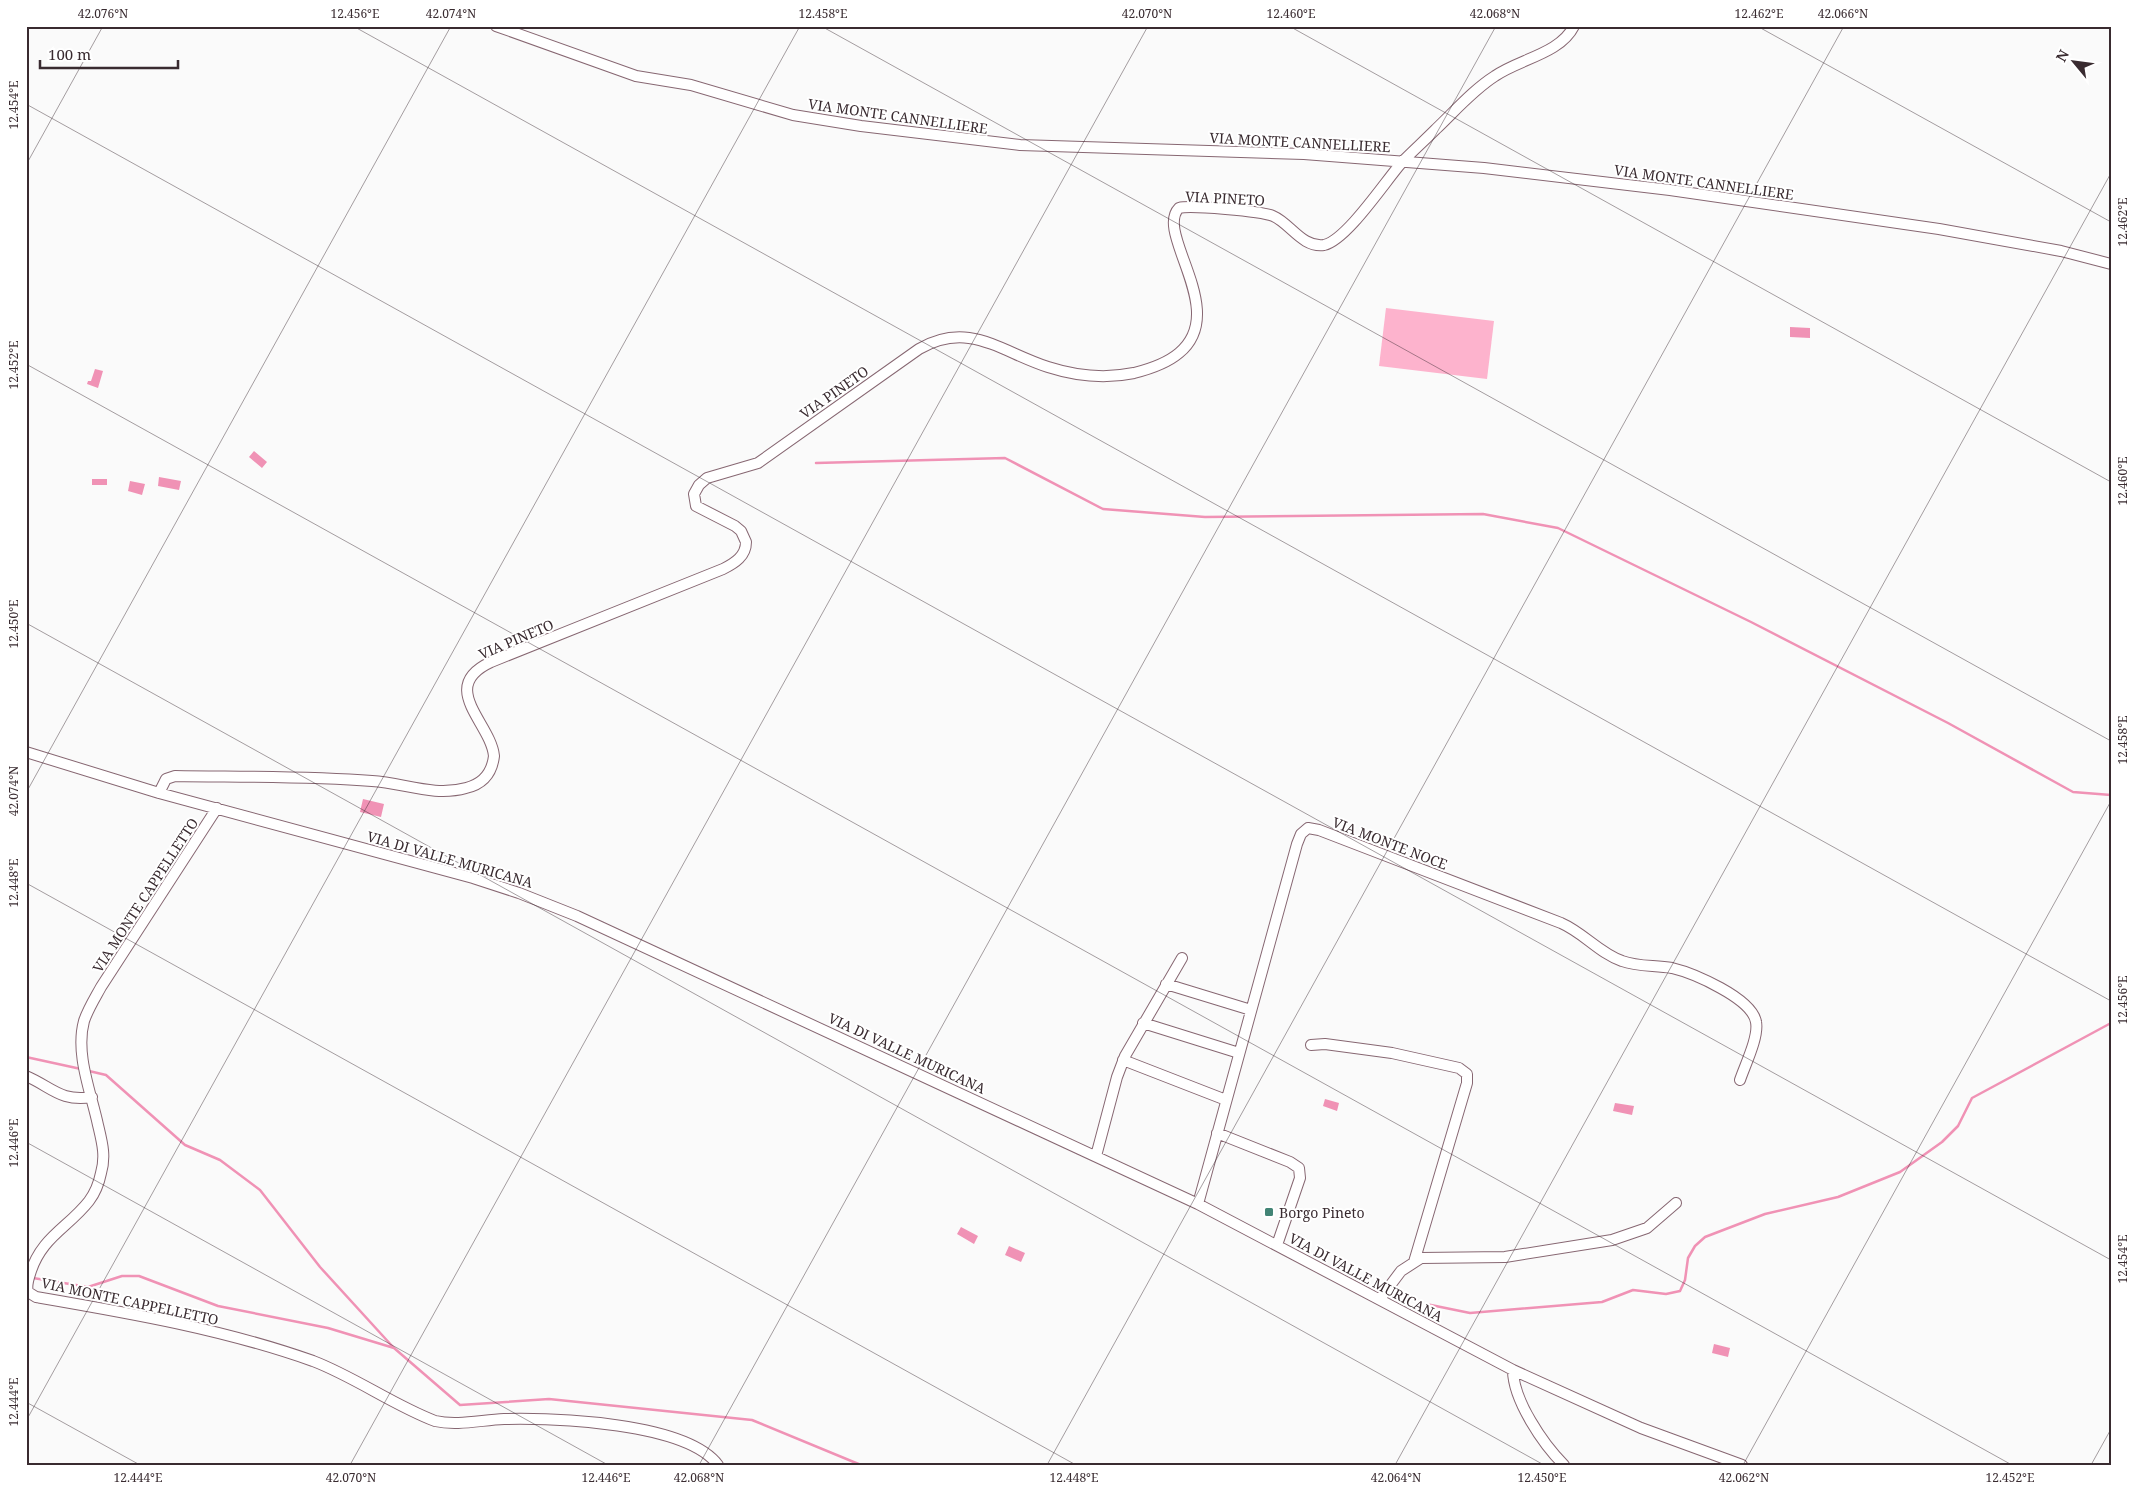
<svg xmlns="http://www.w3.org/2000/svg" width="2137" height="1491" font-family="'Noto Serif',serif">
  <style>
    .green { fill: #fdb3cd }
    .water { fill: #f092b5 }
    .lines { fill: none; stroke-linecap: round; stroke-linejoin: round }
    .stream { stroke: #f092b5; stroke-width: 2.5 }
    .minor-casing { stroke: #876772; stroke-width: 12 }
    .minor { stroke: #fff; stroke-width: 10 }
    .ticks { fill: none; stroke: #392b30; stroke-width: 1; stroke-opacity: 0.45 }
    .poi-dot { fill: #428475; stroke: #fff; stroke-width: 2 }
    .labels { text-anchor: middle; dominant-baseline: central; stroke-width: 4; stroke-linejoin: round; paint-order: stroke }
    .street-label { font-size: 14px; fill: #392b30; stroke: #fff }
    .poi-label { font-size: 14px; fill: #392b30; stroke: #fff; text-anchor: start }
    .neatline { fill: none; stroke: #392b30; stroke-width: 2 }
    .ticks-label { font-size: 12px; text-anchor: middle; fill: #392b30 }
  </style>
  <rect width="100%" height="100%" fill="#fafafa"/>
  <!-- green -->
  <path class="green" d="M 1386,308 L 1494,321 L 1487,379 L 1379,366 Z"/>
  <!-- water -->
  <path class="water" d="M 1790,327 L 1810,328 L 1810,338 L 1790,337 Z
    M 95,369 L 103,371 L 98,388 L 87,384 L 88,381 L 91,381 Z
    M 254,451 L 267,462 L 262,468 L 249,457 Z
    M 159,477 L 181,481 L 179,490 L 158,486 Z
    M 92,479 L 107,479 L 107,485 L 92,485 Z
    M 130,481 L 145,484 L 142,495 L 128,491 Z
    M 363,799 L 384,804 L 381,817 L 360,812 Z
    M 1325,1099 L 1339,1103 L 1337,1111 L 1323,1106 Z
    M 1615,1103 L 1634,1106 L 1632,1115 L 1613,1111 Z
    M 961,1227 L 978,1236 L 974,1244 L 957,1234 Z
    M 1009,1246 L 1025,1253 L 1021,1262 L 1005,1255 Z
    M 1714,1344 L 1730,1348 L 1728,1357 L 1712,1353 Z"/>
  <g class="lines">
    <!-- stream -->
    <path class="stream" d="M 816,463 L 1005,458 L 1103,509 L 1205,517 L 1483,514 L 1558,528 L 1751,622 L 1948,723 L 2073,792 L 2111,795
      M 26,1057 L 81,1069
      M 89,1071 L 106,1075 L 185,1145 L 220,1160 L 260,1190 L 320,1267 L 393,1347
      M 33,1278 L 88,1287 L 122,1276 L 139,1276 L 218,1306 L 328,1328 L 394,1348 L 460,1405 L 549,1399 L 752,1420 L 861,1465
      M 1426,1304 L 1470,1313 L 1602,1302 L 1633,1290 L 1666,1294 L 1680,1291 L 1685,1280 L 1688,1258 L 1695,1246 L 1705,1237 L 1765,1214 L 1838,1197 L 1900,1172 L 1942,1142 L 1958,1126 L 1972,1098 L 2111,1023"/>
    <!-- minor casing -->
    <g class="minor-casing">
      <path id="minor" d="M 496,26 L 636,76 L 691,85 L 793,115 L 861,126 L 1020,145 L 1304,154 L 1484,168 L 1670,190 L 1939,229 L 2061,251 L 2111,264
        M 26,752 L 159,793 L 473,878 L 519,893 L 577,916 L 1198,1204 L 1513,1370 L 1641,1428 L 1742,1465
        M 159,793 L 166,779 L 175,776 C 240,777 307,776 372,781 C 404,783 434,797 466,788 C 483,784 492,773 494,756 C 491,723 437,687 491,662 L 723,569 C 735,563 746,556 746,542 L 741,531 L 735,526 L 696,506 L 694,494 L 699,485 L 707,478 L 758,463 L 919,349 C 969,320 1001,352 1048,367 C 1076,376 1105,379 1134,373 C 1150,369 1166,364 1179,353 C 1230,311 1154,233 1179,208 C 1190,205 1261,211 1273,216 C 1290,223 1302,248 1324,245 C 1347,240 1386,180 1403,161 C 1414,150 1425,140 1436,129 C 1455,111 1473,90 1495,76 C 1519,59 1560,54 1574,26
        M 217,808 L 101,987 C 95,998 88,1009 84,1021 C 75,1054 91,1092 98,1125 C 102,1142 106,1156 101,1173 C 99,1183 95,1193 89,1201 C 68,1228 41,1237 30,1274 C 28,1280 26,1286 28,1292 L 36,1297 C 129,1313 223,1329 313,1361 C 355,1377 393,1405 435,1421 C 457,1426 481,1420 504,1419 C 554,1418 686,1422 718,1465
        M 1166,984 L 1251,1010
        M 1143,1023 L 1239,1053
        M 1311,1045 L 1325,1044 L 1392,1053 L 1459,1068 L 1467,1074 L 1467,1083 L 1414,1262
        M 1123,1060 L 1226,1100
        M 26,1076 C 52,1087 60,1102 92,1097
        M 1217,1133 L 1290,1162 L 1299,1168 L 1300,1178 L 1277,1245
        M 1096,1156 L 1117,1077 L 1125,1056 L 1182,958
        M 1198,1204 L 1297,844 L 1301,834 L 1308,828 L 1319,830 L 1561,923 C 1584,933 1599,953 1622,961 C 1638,967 1655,965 1672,968 C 1693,973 1752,998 1756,1022 C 1759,1037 1745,1065 1740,1080
        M 1380,1299 L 1401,1271 L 1421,1258 L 1505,1257 L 1612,1240 L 1647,1228 L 1676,1203
        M 1513,1370 C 1513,1400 1543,1444 1564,1465"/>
    </g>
    <!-- minor -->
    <use href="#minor" class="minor"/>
  </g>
  <!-- ticks -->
  <path class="ticks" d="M 353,26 L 2111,1001M 821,26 L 2111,741M 1289,26 L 2111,482M 1757,26 L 2111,222M 26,104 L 2111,1260M 26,165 L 103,26M 26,364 L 2012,1465M 26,623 L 1544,1465M 26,793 L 451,26M 26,883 L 1076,1465M 26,1142 L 608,1465M 26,1402 L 140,1465M 26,1421 L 800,26M 350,1465 L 1148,26M 699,1465 L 1496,26M 1047,1465 L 1844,26M 1395,1465 L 2111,173M 1743,1465 L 2111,801M 2091,1465 L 2111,1429"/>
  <!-- markers -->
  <rect class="poi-dot" x="1264" y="1207" width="10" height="10" rx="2.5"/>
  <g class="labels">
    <!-- street labels -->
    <g class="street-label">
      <text transform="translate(898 116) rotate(8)">VIA MONTE CANNELLIERE</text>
      <text transform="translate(1300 142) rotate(3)">VIA MONTE CANNELLIERE</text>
      <text transform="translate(1704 182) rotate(8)">VIA MONTE CANNELLIERE</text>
      <text transform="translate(1225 198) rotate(3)">VIA PINETO</text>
      <text transform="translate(834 392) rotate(-35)">VIA PINETO</text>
      <text transform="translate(516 639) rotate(-23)">VIA PINETO</text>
      <text transform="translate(1390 843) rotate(21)">VIA MONTE NOCE</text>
      <text transform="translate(450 859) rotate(16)">VIA DI VALLE MURICANA</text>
      <text transform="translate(145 895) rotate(-57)">VIA MONTE CAPPELLETTO</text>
      <text transform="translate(907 1053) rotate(25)">VIA DI VALLE MURICANA</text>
      <text transform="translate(1366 1277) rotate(28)">VIA DI VALLE MURICANA</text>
      <text transform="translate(130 1301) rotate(12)">VIA MONTE CAPPELLETTO</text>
    </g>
    <!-- poi labels -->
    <g class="poi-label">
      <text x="1279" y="1212">Borgo Pineto</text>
    </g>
  </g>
  <!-- border -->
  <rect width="2137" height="1491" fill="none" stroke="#ffffff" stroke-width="55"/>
  <!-- north arrow -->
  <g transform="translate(2074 62) rotate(299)" stroke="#ffffff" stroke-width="4" paint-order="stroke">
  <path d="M0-4L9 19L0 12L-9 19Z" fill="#392b30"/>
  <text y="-8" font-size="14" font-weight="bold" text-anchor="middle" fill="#392b30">N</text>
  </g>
  <!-- scale -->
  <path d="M40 60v8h138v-8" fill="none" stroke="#392b30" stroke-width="2.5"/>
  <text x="48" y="60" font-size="15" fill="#392b30" stroke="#ffffff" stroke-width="4" paint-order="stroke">100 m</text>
  <rect x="28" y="28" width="2082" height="1436" class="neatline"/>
  <g class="ticks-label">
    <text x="103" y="18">42.076°N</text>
    <text x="355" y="18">12.456°E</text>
    <text x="451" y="18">42.074°N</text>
    <text x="823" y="18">12.458°E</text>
    <text x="1147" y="18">42.070°N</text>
    <text x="1291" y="18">12.460°E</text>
    <text x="1495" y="18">42.068°N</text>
    <text x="1759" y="18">12.462°E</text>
    <text x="1843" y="18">42.066°N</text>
    <text transform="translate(14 105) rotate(-90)" y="4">12.454°E</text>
    <text transform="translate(2123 222) rotate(-90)" y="4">12.462°E</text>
    <text transform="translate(14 365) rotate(-90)" y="4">12.452°E</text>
    <text transform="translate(2123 481) rotate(-90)" y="4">12.460°E</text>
    <text transform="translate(14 624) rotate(-90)" y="4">12.450°E</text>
    <text transform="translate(2123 740) rotate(-90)" y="4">12.458°E</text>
    <text transform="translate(14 791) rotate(-90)" y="4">42.074°N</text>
    <text transform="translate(14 883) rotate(-90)" y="4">12.448°E</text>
    <text transform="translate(2123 1000) rotate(-90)" y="4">12.456°E</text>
    <text transform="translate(14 1143) rotate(-90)" y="4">12.446°E</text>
    <text transform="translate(2123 1259) rotate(-90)" y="4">12.454°E</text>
    <text transform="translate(14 1402) rotate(-90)" y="4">12.444°E</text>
    <text x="138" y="1482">12.444°E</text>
    <text x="351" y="1482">42.070°N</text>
    <text x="606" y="1482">12.446°E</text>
    <text x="699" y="1482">42.068°N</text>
    <text x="1074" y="1482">12.448°E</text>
    <text x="1396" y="1482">42.064°N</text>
    <text x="1542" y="1482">12.450°E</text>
    <text x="1744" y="1482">42.062°N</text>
    <text x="2010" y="1482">12.452°E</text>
  </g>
</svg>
